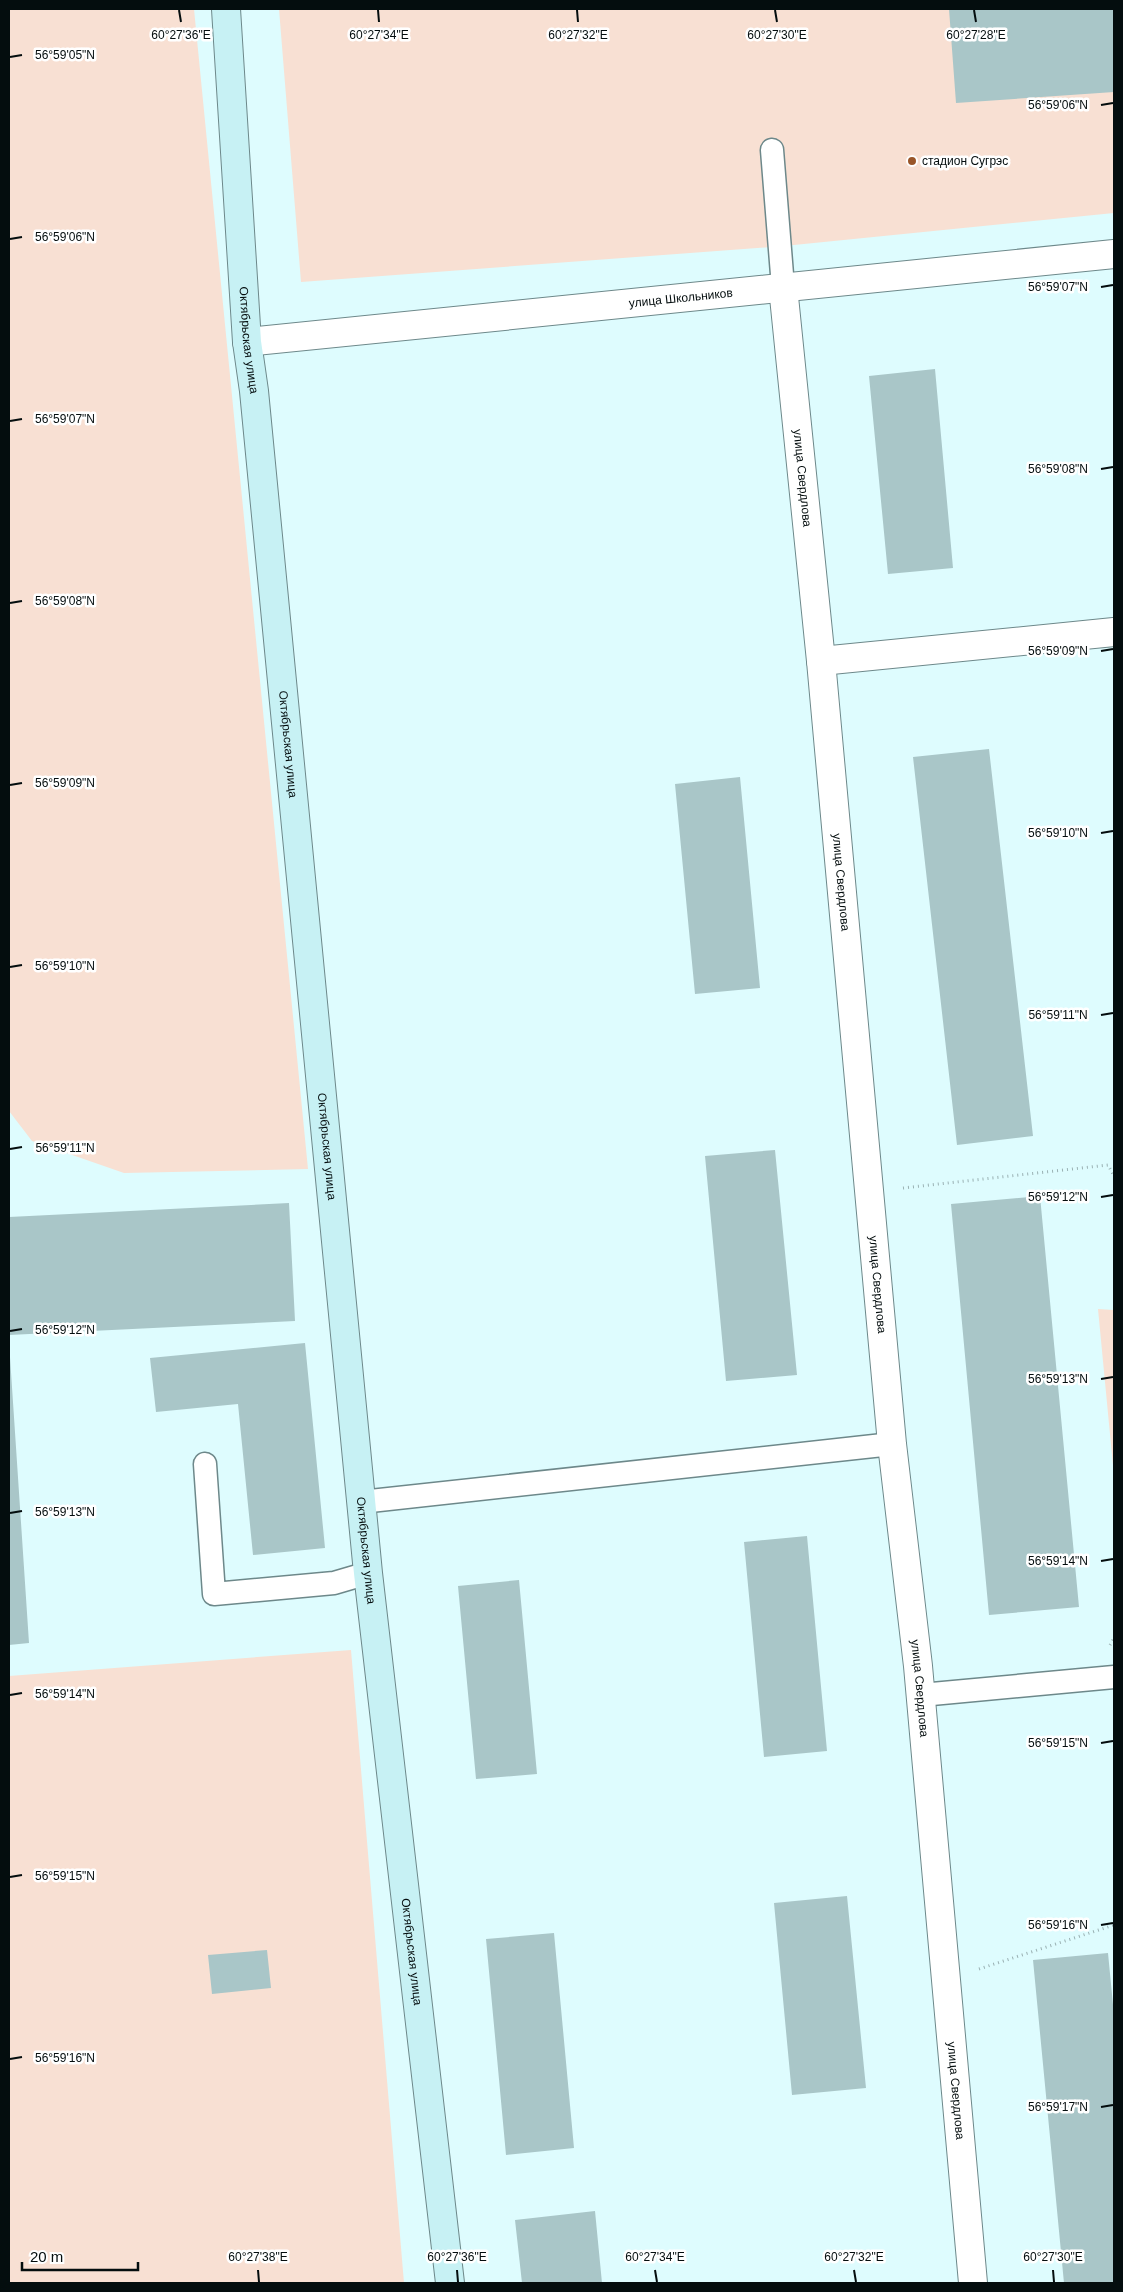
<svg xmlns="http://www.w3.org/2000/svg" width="1123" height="2292" font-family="Helvetica,sans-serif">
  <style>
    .green { fill: #f8e0d3 }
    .building { fill: #a9c6c8 }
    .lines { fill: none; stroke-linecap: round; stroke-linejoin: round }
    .lane-casing { stroke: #6d888a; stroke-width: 25 }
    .street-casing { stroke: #6d888a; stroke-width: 30 }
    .secondary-casing { stroke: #6d888a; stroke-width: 30 }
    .path { stroke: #9ab1b3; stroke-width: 3; stroke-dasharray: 1 4; stroke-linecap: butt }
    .lane { stroke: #fff; stroke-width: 22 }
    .street { stroke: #fff; stroke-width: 28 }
    .secondary { stroke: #c7f1f4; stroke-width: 28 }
    .ticks { fill: none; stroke: #040d0e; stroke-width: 2 }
    .poi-dot { fill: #995528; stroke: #fff; stroke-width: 2 }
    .labels { text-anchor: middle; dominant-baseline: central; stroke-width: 5; stroke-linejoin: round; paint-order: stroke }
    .poi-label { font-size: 12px; fill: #040d0e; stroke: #fff; text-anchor: start }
    .street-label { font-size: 12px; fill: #040d0e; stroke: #fff }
    .ticks-label { font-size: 12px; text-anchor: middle; fill: #040d0e; stroke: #fff; stroke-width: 5; stroke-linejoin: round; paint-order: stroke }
  </style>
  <rect width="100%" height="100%" fill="#defcfe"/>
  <!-- green -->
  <path class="green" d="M 9,9 L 194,9 L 308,1169 L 124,1173 L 32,1141 L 9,1111 Z
    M 279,9 L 1114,9 L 1114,213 L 784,246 L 301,282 Z
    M 1098,1309 L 1114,1310 L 1114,1476 Z
    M 351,1650 L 404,2283 L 9,2283 L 9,1676 Z"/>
  <!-- building -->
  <path class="building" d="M 949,9 L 1114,9 L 1114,92 L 956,103 Z
    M 935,369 L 953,568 L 888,574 L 869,376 Z
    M 989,749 L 1033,1136 L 957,1145 L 913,757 Z
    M 740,777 L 760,988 L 695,994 L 675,784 Z
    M 775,1150 L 797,1375 L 726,1381 L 705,1156 Z
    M 1040,1196 L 1079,1607 L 989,1615 L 951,1204 Z
    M 289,1203 L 295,1321 L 9,1335 L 9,1217 Z
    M 9,1342 L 29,1643 L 9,1645 Z
    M 305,1343 L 325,1548 L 253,1555 L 238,1404 L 156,1412 L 150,1358 Z
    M 807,1536 L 827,1751 L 764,1757 L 744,1542 Z
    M 519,1580 L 537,1774 L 476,1779 L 458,1586 Z
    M 847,1896 L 866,2088 L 792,2095 L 774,1903 Z
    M 554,1933 L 574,2148 L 506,2155 L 486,1939 Z
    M 267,1950 L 271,1988 L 212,1994 L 208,1955 Z
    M 1108,1953 L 1114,2015 L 1114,2283 L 1064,2283 L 1033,1960 Z
    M 595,2211 L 602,2283 L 522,2283 L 515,2220 Z"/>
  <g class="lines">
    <!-- lane casing -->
    <g class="lane-casing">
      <path id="lane" d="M 772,150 L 783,287
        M 205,1464 L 214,1594 L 334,1583 L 368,1573
        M 361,1502 L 892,1444
        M 921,1695 L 1114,1677"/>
    </g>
    <!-- street casing -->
    <g class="street-casing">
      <g id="street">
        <path id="s1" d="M 783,287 L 821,661 L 892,1444 L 918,1666 L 973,2283"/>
        <path id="s2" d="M 247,342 L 1114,254"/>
        <path d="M 821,661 L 1114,632"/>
      </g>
    </g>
    <!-- secondary casing -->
    <g class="secondary-casing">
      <g id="secondary">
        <path id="s3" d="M 226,9 L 247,342 L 254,391 L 368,1573 L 450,2283"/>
      </g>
    </g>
    <!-- path -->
    <path class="path" d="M 903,1188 L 1108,1165 L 1114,1176
      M 1110,1645 L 1114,1638
      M 979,1969 L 1114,1925"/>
    <!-- lane -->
    <use href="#lane" class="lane"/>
    <!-- street -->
    <use href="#street" class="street"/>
    <!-- secondary -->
    <use href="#secondary" class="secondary"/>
  </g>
  <!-- ticks -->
  <path class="ticks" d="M 179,10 L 181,22M 378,10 L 379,22M 577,10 L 578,22M 775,10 L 777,22M 974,10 L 976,22M 10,57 L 22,55M 1101,105 L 1113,103M 10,239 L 22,237M 1101,287 L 1113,285M 10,421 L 22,419M 1101,469 L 1113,467M 10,603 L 22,601M 1101,651 L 1113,649M 10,785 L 22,783M 1101,833 L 1113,831M 10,967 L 22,965M 1101,1015 L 1113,1013M 10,1149 L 22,1147M 1101,1197 L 1113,1195M 10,1331 L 22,1329M 1101,1379 L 1113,1377M 10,1513 L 22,1511M 1101,1561 L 1113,1559M 10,1695 L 22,1693M 1101,1743 L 1113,1741M 10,1877 L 22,1875M 1101,1925 L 1113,1923M 10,2059 L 22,2057M 1101,2107 L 1113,2105M 258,2270 L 259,2282M 457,2270 L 458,2282M 655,2270 L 657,2282M 854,2270 L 856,2282M 1053,2270 L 1054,2282"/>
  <!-- markers -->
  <circle class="poi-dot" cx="912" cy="161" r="5"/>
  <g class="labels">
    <!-- poi labels -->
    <g class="poi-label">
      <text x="922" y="161">стадион Сугрэс</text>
    </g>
    <!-- street labels -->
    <g class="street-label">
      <text stroke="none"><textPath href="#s2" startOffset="436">улица Школьников</textPath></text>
      <text stroke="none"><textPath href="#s3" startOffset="332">Октябрьская улица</textPath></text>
      <text stroke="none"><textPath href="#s1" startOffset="192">улица Свердлова</textPath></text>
      <text stroke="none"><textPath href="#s3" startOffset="738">Октябрьская улица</textPath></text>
      <text stroke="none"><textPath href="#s1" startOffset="598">улица Свердлова</textPath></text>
      <text stroke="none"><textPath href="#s3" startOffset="1142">Октябрьская улица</textPath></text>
      <text stroke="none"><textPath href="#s1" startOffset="1002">улица Свердлова</textPath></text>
      <text stroke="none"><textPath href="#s3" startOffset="1548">Октябрьская улица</textPath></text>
      <text stroke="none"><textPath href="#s1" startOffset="1408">улица Свердлова</textPath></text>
      <text stroke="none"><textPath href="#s3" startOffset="1952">Октябрьская улица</textPath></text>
      <text stroke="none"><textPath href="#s1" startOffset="1812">улица Свердлова</textPath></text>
    </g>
  </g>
  <g class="ticks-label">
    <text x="181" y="39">60°27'36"E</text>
    <text x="379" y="39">60°27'34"E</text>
    <text x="578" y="39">60°27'32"E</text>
    <text x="777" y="39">60°27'30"E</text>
    <text x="976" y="39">60°27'28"E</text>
    <text x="65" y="59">56°59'05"N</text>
    <text x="1058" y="109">56°59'06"N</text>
    <text x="65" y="241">56°59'06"N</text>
    <text x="1058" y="291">56°59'07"N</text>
    <text x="65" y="423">56°59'07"N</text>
    <text x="1058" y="473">56°59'08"N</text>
    <text x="65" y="605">56°59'08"N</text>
    <text x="1058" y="655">56°59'09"N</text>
    <text x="65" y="787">56°59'09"N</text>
    <text x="1058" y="837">56°59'10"N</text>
    <text x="65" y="970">56°59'10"N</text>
    <text x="1058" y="1019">56°59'11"N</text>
    <text x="65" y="1152">56°59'11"N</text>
    <text x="1058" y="1201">56°59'12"N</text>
    <text x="65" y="1334">56°59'12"N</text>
    <text x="1058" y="1383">56°59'13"N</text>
    <text x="65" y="1516">56°59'13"N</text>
    <text x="1058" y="1565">56°59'14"N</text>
    <text x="65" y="1698">56°59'14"N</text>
    <text x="1058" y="1747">56°59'15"N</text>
    <text x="65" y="1880">56°59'15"N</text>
    <text x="1058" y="1929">56°59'16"N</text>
    <text x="65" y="2062">56°59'16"N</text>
    <text x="1058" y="2111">56°59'17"N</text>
    <text x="258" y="2261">60°27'38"E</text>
    <text x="457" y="2261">60°27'36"E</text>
    <text x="655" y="2261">60°27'34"E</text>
    <text x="854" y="2261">60°27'32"E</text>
    <text x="1053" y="2261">60°27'30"E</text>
  </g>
  <!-- border -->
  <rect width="1123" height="2292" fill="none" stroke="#040d0e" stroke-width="20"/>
  <!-- scale -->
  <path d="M22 2262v8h116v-8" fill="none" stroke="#040d0e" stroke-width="2.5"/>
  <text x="30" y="2262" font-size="15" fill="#040d0e" stroke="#ffffff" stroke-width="4" paint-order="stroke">20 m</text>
</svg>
